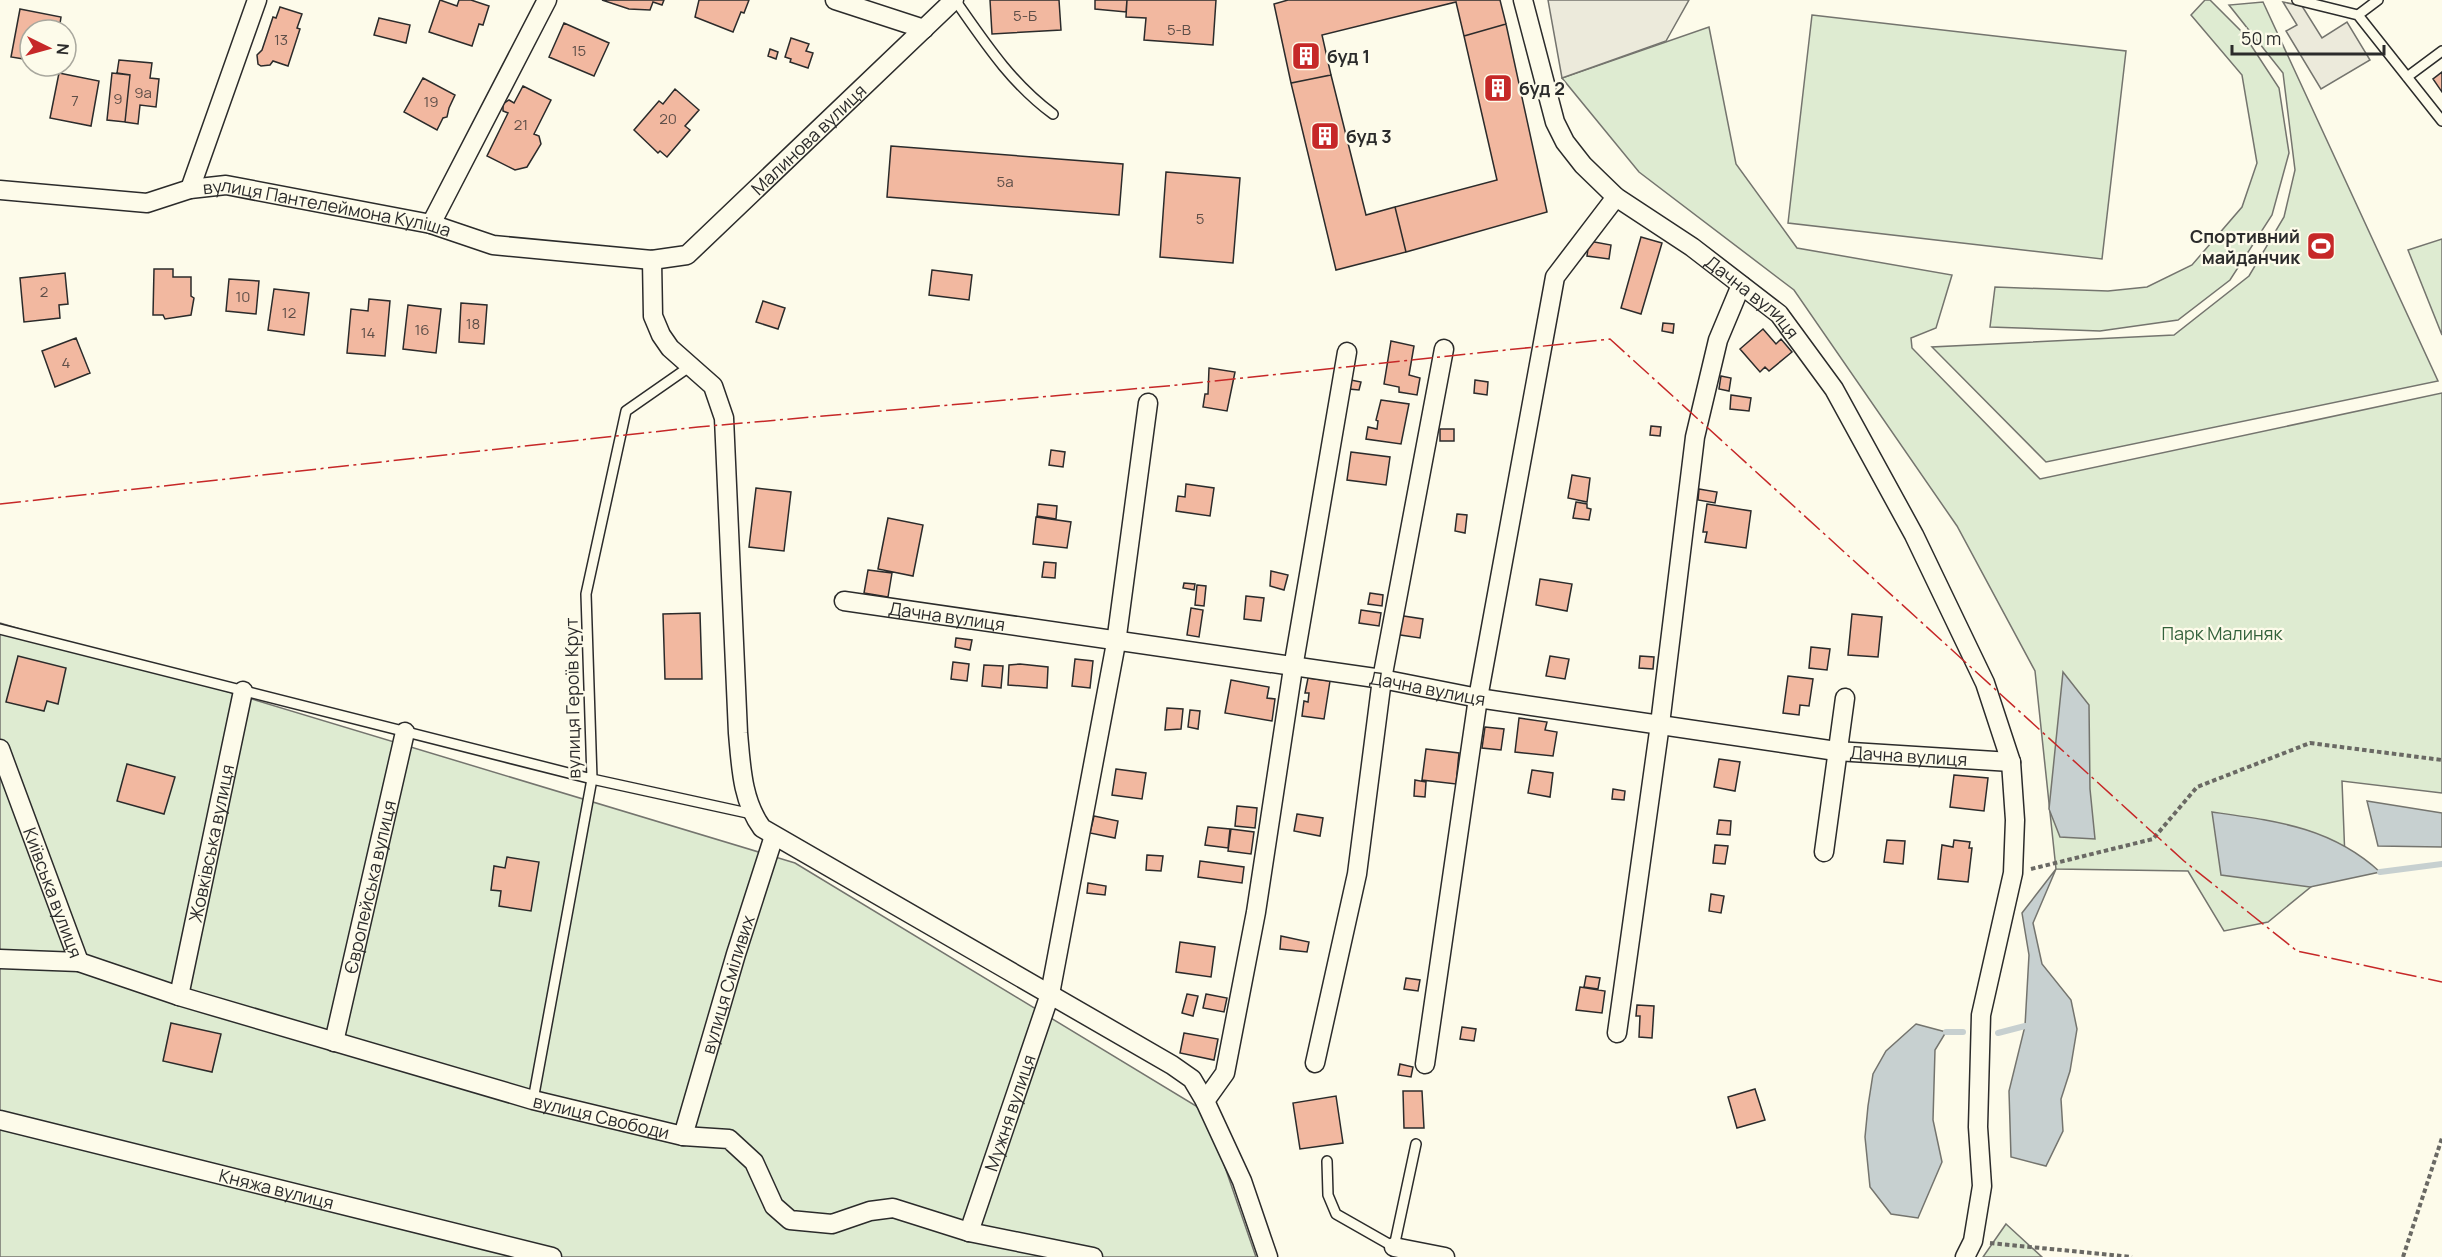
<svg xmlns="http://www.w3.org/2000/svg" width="2442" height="1257" font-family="Manrope,sans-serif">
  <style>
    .green { fill: #deebd1; stroke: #74746e; stroke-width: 1.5 }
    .parking { fill: #eceadb; stroke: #74746e; stroke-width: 1.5 }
    .water { fill: #c7d0d0; stroke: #74746e; stroke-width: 1.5 }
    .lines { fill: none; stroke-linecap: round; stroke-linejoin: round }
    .stream { stroke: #c7d0d0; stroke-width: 6 }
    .building { fill: #f2b8a0; stroke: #2b2b2b; stroke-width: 1.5 }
    .lane-casing { stroke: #2b2b2b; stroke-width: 12 }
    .street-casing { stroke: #2b2b2b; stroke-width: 21 }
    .path { stroke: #6a6964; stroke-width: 4; stroke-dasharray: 4.5 3; stroke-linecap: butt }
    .lane { stroke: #fdfbea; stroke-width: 9 }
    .street { stroke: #fdfbea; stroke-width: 18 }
    .power { stroke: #c62828; stroke-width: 1.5; stroke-dasharray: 21 4.5 3 4.5; stroke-linecap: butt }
    .labels { text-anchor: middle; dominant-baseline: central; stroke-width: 4.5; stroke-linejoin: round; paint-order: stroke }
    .number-label { font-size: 15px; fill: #5d4e48 }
    .poi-label { font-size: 18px; font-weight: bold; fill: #2b2b2b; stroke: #fdfbea; text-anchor: start }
    .street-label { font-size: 18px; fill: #2b2b2b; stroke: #fdfbea }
    .park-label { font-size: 18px; fill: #34623c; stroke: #fdfbea }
  </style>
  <rect width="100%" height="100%" fill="#fdfbea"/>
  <!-- green -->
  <path class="green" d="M 2205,0 L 2210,0 L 2243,33 L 2279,88 L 2289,153 L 2272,215 L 2230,280 L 2178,320 L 2100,331 L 1990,327 L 1995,287 L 2108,291 L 2147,287 L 2192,265 L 2242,207 L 2257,163 L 2242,75 L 2191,15 Z
    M 2263,2 L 2438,381 L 2046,462 L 1932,347 L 2174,335 L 2249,276 L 2284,217 L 2295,170 L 2283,73 L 2229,5 Z
    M 1812,15 L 2126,51 L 2102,259 L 1788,223 Z
    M 1709,27 L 1736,164 L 1797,248 L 1952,275 L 1936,328 L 1911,338 L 1912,348 L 2040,479 L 2442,393 L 2442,793 L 2342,781 L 2345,859 L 2268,922 L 2224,931 L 2188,871 L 2056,869 L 2035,671 L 1957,526 L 1794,290 L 1639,172 L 1562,78 Z
    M 2442,239 L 2442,335 L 2408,250 Z
    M 0,623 L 795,863 L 1206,1112 L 1256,1257 L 0,1257 Z
    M 2006,1224 L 2042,1257 L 1983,1257 Z"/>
  <!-- parking -->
  <path class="parking" d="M 1548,0 L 1689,0 L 1666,41 L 1562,78 Z
    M 2283,2 L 2302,6 L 2322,38 L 2347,22 L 2370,60 L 2321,89 L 2286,31 L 2297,25 Z"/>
  <!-- water -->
  <path class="water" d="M 2063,672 L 2089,705 L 2090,789 L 2095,839 L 2060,837 L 2049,809 Z
    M 2367,801 L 2442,813 L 2442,847 L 2378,846 Z
    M 2212,812 C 2276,821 2331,827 2380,872 L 2310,887 L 2221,875 Z
    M 2056,869 L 2033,923 L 2042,964 L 2071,1000 L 2077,1029 L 2070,1071 L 2061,1099 L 2063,1131 L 2046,1166 L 2011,1157 L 2009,1091 L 2025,1026 L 2029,955 L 2022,913 Z
    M 1916,1024 L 1946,1032 L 1935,1050 L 1933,1120 L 1942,1162 L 1918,1218 L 1891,1214 L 1870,1187 L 1865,1137 L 1868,1106 L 1873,1074 L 1886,1051 Z"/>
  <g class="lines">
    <!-- stream -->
    <path class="stream" d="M 2380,872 L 2442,864
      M 1946,1032 L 1963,1032
      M 1998,1033 L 2025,1026"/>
  </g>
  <!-- building -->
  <path class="building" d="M 440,0 L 457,6 L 459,0 L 471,0 L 489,6 L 483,25 L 479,24 L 472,46 L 429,32 Z
    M 602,0 L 664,0 L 662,5 L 653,2 L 650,10 L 629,9 Z
    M 699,0 L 749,0 L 744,13 L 741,12 L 733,32 L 695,17 Z
    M 990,0 L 1059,0 L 1061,30 L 992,34 Z
    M 1095,0 L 1127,0 L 1126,12 L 1095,9 Z
    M 1127,0 L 1216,0 L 1213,45 L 1144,40 L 1146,18 L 1126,17 Z
    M 1288,0 L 1500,0 L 1506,24 L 1464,36 L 1456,2 L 1322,35 L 1331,75 L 1291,83 L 1274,4 Z
    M 280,7 L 302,14 L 297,28 L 300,29 L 288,66 L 273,61 L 270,65 L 261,66 L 258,64 L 257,55 L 262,50 L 273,17 L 276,18 Z
    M 20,9 L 61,17 L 59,30 L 30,30 L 30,60 L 11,57 Z
    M 379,18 L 410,25 L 406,43 L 374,35 Z
    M 564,23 L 609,43 L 594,76 L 549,57 Z
    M 1506,24 L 1547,212 L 1406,252 L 1395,207 L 1497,180 L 1464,36 Z
    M 791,38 L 809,44 L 806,51 L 813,53 L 808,68 L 790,62 L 791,59 L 785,57 Z
    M 770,49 L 778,52 L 776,59 L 768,56 Z
    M 119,60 L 152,63 L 150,78 L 159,79 L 156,107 L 140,105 L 138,124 L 125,122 L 130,75 L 117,73 Z
    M 2442,72 L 2442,92 L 2433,79 Z
    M 59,73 L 99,81 L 91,126 L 50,118 Z
    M 112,73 L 130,75 L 125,122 L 107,120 Z
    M 1331,75 L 1366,215 L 1395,207 L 1406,252 L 1336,270 L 1291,83 Z
    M 423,78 L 455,95 L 449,108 L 447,117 L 443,118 L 437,130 L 404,112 Z
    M 523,86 L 551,100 L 534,134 L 539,136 L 541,144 L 527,167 L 515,170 L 487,156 L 508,113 L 503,111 L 503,104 L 509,100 L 514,103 Z
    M 675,89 L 699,110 L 685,126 L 690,130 L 667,157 L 660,151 L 658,153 L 634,130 L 659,101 L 663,104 Z
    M 891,146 L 1123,164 L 1119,215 L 887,197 Z
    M 1166,172 L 1240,178 L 1233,263 L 1160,257 Z
    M 1641,237 L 1662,243 L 1641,314 L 1621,308 Z
    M 1589,241 L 1611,245 L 1609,259 L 1587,256 Z
    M 154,269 L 173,269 L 173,277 L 191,277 L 191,296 L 194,298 L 191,315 L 165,319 L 163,315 L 153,315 Z
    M 932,270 L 972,275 L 969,300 L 929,295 Z
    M 65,273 L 68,304 L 59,305 L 60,318 L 24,322 L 20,278 Z
    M 229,279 L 259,281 L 256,314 L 226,311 Z
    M 274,289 L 309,293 L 304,335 L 268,330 Z
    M 369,299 L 390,301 L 385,356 L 347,353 L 351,309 L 368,311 Z
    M 763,301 L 785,308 L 778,329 L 756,322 Z
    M 461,303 L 487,305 L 484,344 L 459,342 Z
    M 408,305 L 441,309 L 436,353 L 403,349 Z
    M 1663,323 L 1674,324 L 1673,333 L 1662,331 Z
    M 1763,329 L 1776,344 L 1781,339 L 1792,352 L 1769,371 L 1765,367 L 1760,372 L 1740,349 Z
    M 76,338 L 90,373 L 55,387 L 42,351 Z
    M 1391,341 L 1414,346 L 1409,375 L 1420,378 L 1417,395 L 1399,392 L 1399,387 L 1384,384 Z
    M 1209,368 L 1235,372 L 1227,411 L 1203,407 L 1205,394 L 1208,394 Z
    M 1721,376 L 1731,378 L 1729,391 L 1719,389 Z
    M 1351,380 L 1361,382 L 1359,390 L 1349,389 Z
    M 1475,380 L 1488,382 L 1487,395 L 1474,393 Z
    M 1731,395 L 1751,398 L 1749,411 L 1730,409 Z
    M 1381,400 L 1409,404 L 1401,444 L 1366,439 L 1368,427 L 1377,429 L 1378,421 L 1376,420 Z
    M 1651,426 L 1661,427 L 1660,436 L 1650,435 Z
    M 1440,429 L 1454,429 L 1454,441 L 1440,441 Z
    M 1051,450 L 1065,452 L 1063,467 L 1049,465 Z
    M 1351,452 L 1390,457 L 1386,485 L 1347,480 Z
    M 1572,475 L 1590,478 L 1587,502 L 1568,498 Z
    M 1186,484 L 1214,488 L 1210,516 L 1176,511 L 1178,496 L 1185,497 Z
    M 756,488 L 791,492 L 784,551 L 749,547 Z
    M 1699,489 L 1717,492 L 1715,503 L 1698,500 Z
    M 1576,502 L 1587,504 L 1587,508 L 1591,509 L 1589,520 L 1573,518 Z
    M 1038,504 L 1057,506 L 1056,519 L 1037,516 Z
    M 1707,504 L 1751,511 L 1746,548 L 1705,542 L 1707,532 L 1703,532 Z
    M 1457,514 L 1467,515 L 1465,533 L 1455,531 Z
    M 1036,517 L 1071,522 L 1067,548 L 1033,544 Z
    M 888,518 L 923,525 L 913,576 L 878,569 Z
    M 1044,562 L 1056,563 L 1055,578 L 1042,577 Z
    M 868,570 L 892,573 L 888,597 L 864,593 Z
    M 1271,571 L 1288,575 L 1284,590 L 1270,586 Z
    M 1540,579 L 1572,584 L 1567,611 L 1536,605 Z
    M 1184,583 L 1195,584 L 1194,590 L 1183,588 Z
    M 1197,585 L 1206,586 L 1204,606 L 1195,605 Z
    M 1370,593 L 1383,595 L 1382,606 L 1368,604 Z
    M 1246,596 L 1264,598 L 1261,621 L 1244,619 Z
    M 1191,608 L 1203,610 L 1199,637 L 1187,635 Z
    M 1361,610 L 1381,613 L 1379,626 L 1359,623 Z
    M 700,613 L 702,679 L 665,679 L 663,614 Z
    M 1852,614 L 1882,617 L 1878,657 L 1848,655 Z
    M 1397,615 L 1423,619 L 1420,638 L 1394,634 Z
    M 956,638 L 972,640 L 970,650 L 955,647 Z
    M 1811,647 L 1830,649 L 1827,670 L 1809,668 Z
    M 18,656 L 66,668 L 58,704 L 47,701 L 44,711 L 6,702 Z
    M 1550,656 L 1569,659 L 1565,679 L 1546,676 Z
    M 1640,656 L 1654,657 L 1653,669 L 1639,668 Z
    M 1075,659 L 1093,661 L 1090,688 L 1072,686 Z
    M 953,662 L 969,664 L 967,681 L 951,679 Z
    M 1020,664 L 1048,667 L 1047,688 L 1008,685 L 1009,665 Z
    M 984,665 L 1003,666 L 1001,688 L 982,686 Z
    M 1788,676 L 1813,679 L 1809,706 L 1800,705 L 1799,715 L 1783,713 Z
    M 1308,678 L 1330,681 L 1324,719 L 1302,716 L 1304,701 L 1308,702 L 1309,693 L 1305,693 Z
    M 1231,680 L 1269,687 L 1267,698 L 1275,699 L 1272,721 L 1225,713 Z
    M 1167,708 L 1183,709 L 1181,729 L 1165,730 Z
    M 1190,710 L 1200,711 L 1198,729 L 1188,727 Z
    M 1519,718 L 1547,722 L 1545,730 L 1557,732 L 1553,756 L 1515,752 Z
    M 1485,727 L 1504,729 L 1501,750 L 1482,748 Z
    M 1426,749 L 1459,753 L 1456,784 L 1422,780 Z
    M 1719,759 L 1740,762 L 1735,791 L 1714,787 Z
    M 127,764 L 175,777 L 164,814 L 117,801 Z
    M 1116,769 L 1146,773 L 1142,799 L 1112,795 Z
    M 1532,770 L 1553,773 L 1550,797 L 1528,793 Z
    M 1954,775 L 1988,778 L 1984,811 L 1950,807 Z
    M 1415,780 L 1426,782 L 1425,797 L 1414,796 Z
    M 1613,789 L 1625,791 L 1624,800 L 1612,799 Z
    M 1237,806 L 1257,808 L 1255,828 L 1235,826 Z
    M 1297,814 L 1323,818 L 1320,836 L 1294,831 Z
    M 1094,816 L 1118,821 L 1115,838 L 1090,833 Z
    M 1719,820 L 1731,821 L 1730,835 L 1717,834 Z
    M 1208,827 L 1230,829 L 1228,848 L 1205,845 Z
    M 1231,829 L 1254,832 L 1251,854 L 1228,851 Z
    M 1887,840 L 1905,841 L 1903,864 L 1884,862 Z
    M 1954,840 L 1970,842 L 1969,848 L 1972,848 L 1968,882 L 1938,879 L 1942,845 L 1953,847 Z
    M 1715,845 L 1728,846 L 1725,864 L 1713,863 Z
    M 1147,855 L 1163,856 L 1161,871 L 1146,870 Z
    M 507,857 L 539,862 L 531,911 L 499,906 L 501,891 L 491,890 L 494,866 L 505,868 Z
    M 1200,861 L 1244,867 L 1242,883 L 1198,877 Z
    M 1088,883 L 1106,886 L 1105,895 L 1087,893 Z
    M 1711,894 L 1724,896 L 1721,913 L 1709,911 Z
    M 1281,936 L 1309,942 L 1307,952 L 1280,949 Z
    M 1180,942 L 1215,947 L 1211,977 L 1176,972 Z
    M 1586,976 L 1600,978 L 1598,989 L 1584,987 Z
    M 1406,978 L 1420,980 L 1418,991 L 1404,989 Z
    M 1580,987 L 1605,991 L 1602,1013 L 1576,1010 Z
    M 1187,994 L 1198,996 L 1193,1016 L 1182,1013 Z
    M 1206,994 L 1227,998 L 1224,1012 L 1203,1008 Z
    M 1637,1005 L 1654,1006 L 1652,1038 L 1639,1037 L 1640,1016 L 1636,1016 Z
    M 171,1023 L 221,1034 L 212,1072 L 163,1061 Z
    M 1462,1027 L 1476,1029 L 1474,1041 L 1460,1039 Z
    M 1184,1033 L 1218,1039 L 1214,1060 L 1180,1053 Z
    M 1400,1064 L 1413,1067 L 1411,1077 L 1398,1075 Z
    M 1755,1089 L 1765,1120 L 1737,1128 L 1728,1097 Z
    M 1403,1091 L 1422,1091 L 1424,1128 L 1404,1128 Z
    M 1336,1096 L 1343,1143 L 1300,1149 L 1293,1103 Z"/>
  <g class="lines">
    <!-- lane casing -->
    <g class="lane-casing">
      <path id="lane" d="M 955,0 C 985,43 1011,83 1053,114
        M 2297,0 L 2358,15 L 2378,0
        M 2358,15 L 2442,121
        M 2407,77 L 2442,51
        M 0,629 L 592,779 L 752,814
        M 533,1100 L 592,779 L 586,594 L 626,411 L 692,365
        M 1327,1161 L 1328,1195 L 1336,1214 L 1394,1247 L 1416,1144"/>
    </g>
    <!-- street casing -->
    <g class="street-casing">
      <g id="street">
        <path d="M 835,0 L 924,29"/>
        <path id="s1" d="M 1523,0 L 1555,122 L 1565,142 L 1583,165 L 1616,197 L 1692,247 L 1779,314 L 1834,389 L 1914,535 L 1985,683 L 2011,762 L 2015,820 L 2013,873 L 1981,1015 L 1978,1127 L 1982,1186 L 1973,1241 L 1965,1257"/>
        <path d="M 190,189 L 257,0"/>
        <path id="s2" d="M 0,190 L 147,203 L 190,189 L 226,185 L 431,224 L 493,245 L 652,260 L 687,255 L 954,0"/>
        <path d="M 431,224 L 547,0"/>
        <path d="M 652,260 L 653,316 L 661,335 L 670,348 L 713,386 L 724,418 L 738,733 C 741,766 742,801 762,828 L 1172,1065 L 1192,1079 L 1205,1101 L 1242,1181 L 1268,1257"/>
        <path id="s3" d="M 844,601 L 1382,679 L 1478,698 L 1836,751 L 2011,762"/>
        <path id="s4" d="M 0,749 L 79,962"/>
        <path d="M 1824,852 L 1845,698"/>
        <path id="s5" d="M 0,959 L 79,962 L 179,996 L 533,1100 L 683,1136 L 729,1139 L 754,1162 L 774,1206 L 790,1220 L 832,1224 L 870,1211 L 893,1208 L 969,1232 L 1093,1257"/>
        <path id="s6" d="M 179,996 L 243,691"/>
        <path d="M 1617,1033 L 1660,724 L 1695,437 L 1718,340 L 1741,285"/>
        <path id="s7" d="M 334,1042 L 405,732"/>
        <path d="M 1315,1063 L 1357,874 L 1382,679 L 1444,349"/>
        <path d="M 1425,1064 L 1478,698 L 1555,277 L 1616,197"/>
        <path d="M 1205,1101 L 1225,1073 L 1256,912 L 1293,668 L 1347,352"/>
        <path id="s8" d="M 0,1120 L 552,1257"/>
        <path id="s9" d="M 683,1136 L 736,954 L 774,836"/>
        <path id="s10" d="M 969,1232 L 1050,994 L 1116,643 L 1148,403"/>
        <path d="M 1394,1247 L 1445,1257"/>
      </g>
    </g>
    <!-- path -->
    <path class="path" d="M 2031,869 L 2153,839 L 2197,787 L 2310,743 L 2442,760
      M 1990,1243 L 2132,1257
      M 2403,1257 L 2442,1138"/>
    <!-- lane -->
    <use href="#lane" class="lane"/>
    <!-- street -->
    <use href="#street" class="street"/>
    <!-- power -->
    <path class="power" d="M 0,504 L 698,427 L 1167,386 L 1610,339 L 2184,861 L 2297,951 L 2442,982"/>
  </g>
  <!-- icons -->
  <defs>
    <g id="building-square" transform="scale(1.5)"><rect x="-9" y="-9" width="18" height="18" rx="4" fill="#c62828" stroke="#fdfbea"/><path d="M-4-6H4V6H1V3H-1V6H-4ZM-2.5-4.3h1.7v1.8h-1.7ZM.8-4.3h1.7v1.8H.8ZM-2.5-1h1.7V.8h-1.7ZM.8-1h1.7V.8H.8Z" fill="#fff"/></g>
    <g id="stadium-square" transform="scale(1.5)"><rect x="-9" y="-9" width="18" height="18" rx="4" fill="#c62828" stroke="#fdfbea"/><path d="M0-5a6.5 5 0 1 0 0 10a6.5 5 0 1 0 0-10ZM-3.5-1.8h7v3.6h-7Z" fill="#fff"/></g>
  </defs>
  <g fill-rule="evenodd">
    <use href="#building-square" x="1306" y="56"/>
    <use href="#building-square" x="1498" y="88"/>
    <use href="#building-square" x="1325" y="136"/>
    <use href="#stadium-square" x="2321" y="246"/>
  </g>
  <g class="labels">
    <!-- number labels -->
    <g class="number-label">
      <text x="1025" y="15">5-Б</text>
      <text x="1179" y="29">5-В</text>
      <text x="281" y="39">13</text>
      <text x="579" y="50">15</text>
      <text x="143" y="92">9а</text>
      <text x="118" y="98">9</text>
      <text x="75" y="100">7</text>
      <text x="431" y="101">19</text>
      <text x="668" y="118">20</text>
      <text x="521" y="124">21</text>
      <text x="1005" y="181">5а</text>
      <text x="1200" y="218">5</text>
      <text x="44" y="291">2</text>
      <text x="243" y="296">10</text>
      <text x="289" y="312">12</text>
      <text x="473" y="323">18</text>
      <text x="422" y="329">16</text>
      <text x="368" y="332">14</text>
      <text x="66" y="362">4</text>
    </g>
    <!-- poi labels -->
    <g class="poi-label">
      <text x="1327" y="56">буд 1</text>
      <text x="1519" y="88">буд 2</text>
      <text x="1346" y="136">буд 3</text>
      <text x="2300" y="236" text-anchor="end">Спортивний<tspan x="2300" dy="21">майданчик</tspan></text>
    </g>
    <!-- street labels -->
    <g class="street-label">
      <text stroke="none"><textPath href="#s2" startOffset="866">Малинова вулиця</textPath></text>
      <text stroke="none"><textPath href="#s2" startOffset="332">вулиця Пантелеймона Куліша</textPath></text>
      <text stroke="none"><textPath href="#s1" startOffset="393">Дачна вулиця</textPath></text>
      <text stroke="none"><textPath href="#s3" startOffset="104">Дачна вулиця</textPath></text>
      <text stroke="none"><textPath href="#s3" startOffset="590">Дачна вулиця</textPath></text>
      <text transform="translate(572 698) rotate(-91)">вулиця Героїв Крут</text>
      <text stroke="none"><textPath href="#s3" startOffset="1076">Дачна вулиця</textPath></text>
      <text stroke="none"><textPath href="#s6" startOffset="156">Жовківська вулиця</textPath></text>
      <text stroke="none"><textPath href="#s7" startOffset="159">Європейська вулиця</textPath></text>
      <text stroke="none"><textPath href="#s4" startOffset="153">Київська вулиця</textPath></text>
      <text stroke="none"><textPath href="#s9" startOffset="158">вулиця Сміливих</textPath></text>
      <text stroke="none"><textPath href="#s10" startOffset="126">Мужня вулиця</textPath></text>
      <text stroke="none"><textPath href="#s5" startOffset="624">вулиця Свободи</textPath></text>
      <text stroke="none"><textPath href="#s8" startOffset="285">Княжа вулиця</textPath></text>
    </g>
    <!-- park labels -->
    <g class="park-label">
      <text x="2222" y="633">Парк Малиняк</text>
    </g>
  </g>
  <!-- north arrow -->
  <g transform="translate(48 48) rotate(95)"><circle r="28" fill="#fdfbea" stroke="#a9a89e" stroke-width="1.5"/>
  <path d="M0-4.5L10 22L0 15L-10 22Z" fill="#c62828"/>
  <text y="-9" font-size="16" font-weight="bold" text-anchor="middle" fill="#2b2b2b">N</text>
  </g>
  <!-- scale -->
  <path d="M2232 45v9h152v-9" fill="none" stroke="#2b2b2b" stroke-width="3"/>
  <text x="2241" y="45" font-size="18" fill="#2b2b2b" stroke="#fdfbea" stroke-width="4.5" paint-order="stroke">50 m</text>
</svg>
